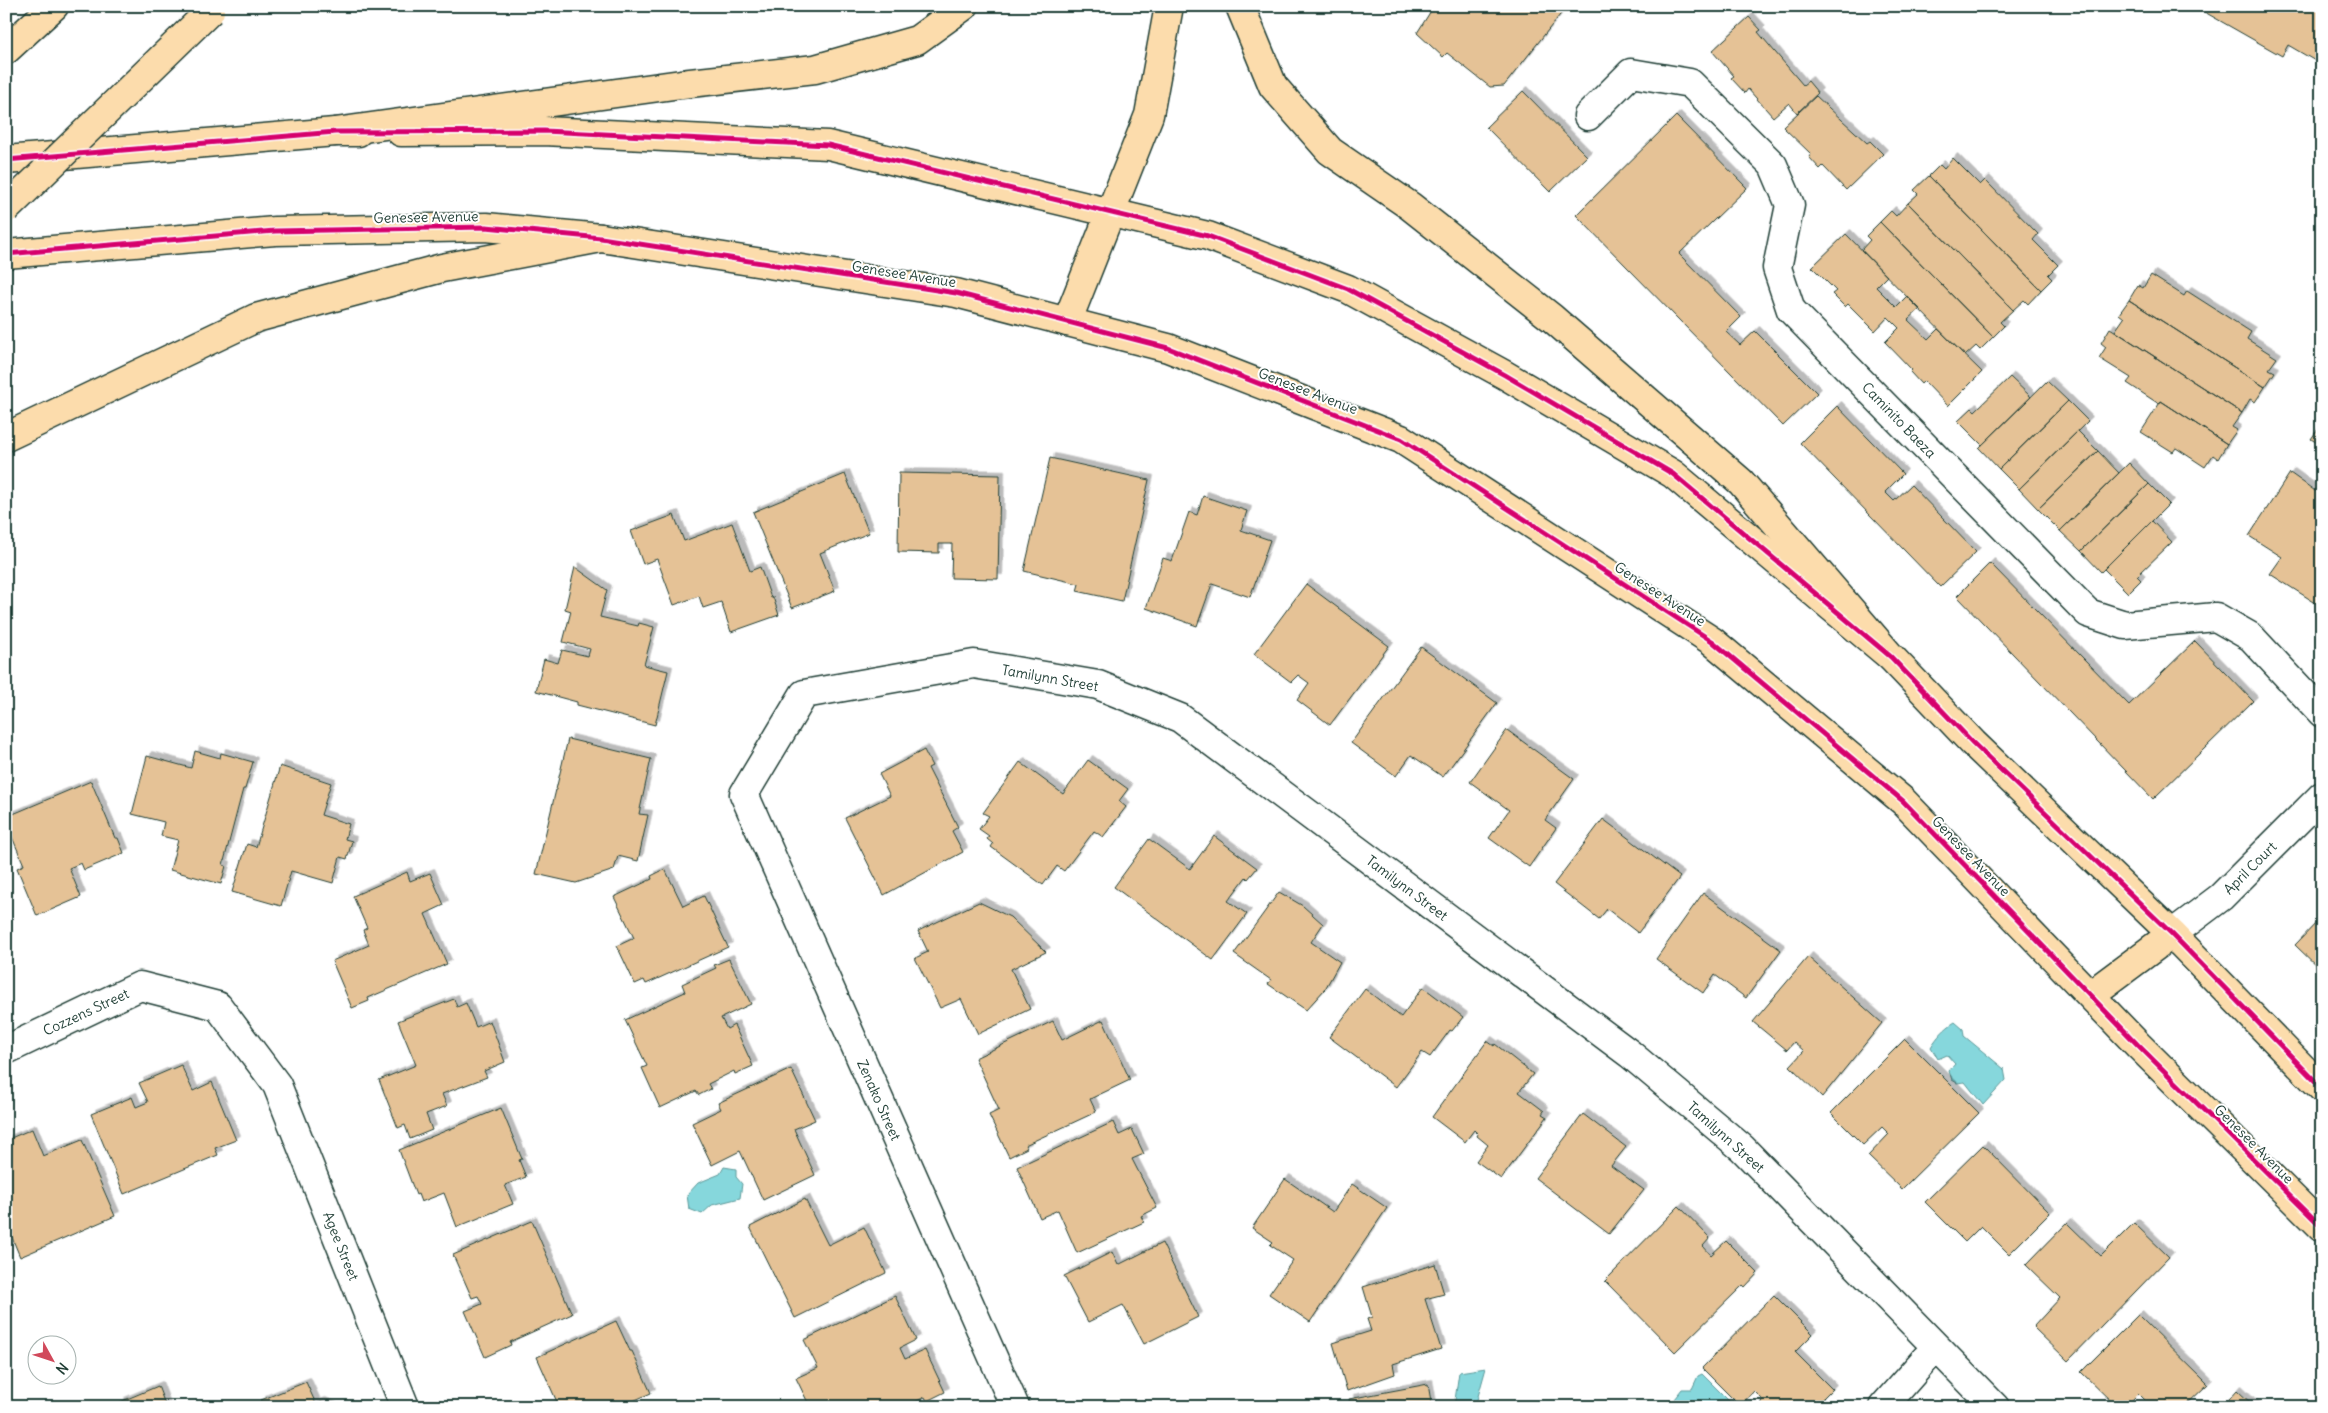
<svg xmlns="http://www.w3.org/2000/svg" width="2328" height="1413" font-family="Delius,sans-serif">
  <style>
    .water { fill: #86d7dc; stroke: #5d9999 }
    .building { fill: #e5c296; stroke: #1f3d34; filter: url(#shadow) }
    .lines { fill: none; stroke-linecap: round; stroke-linejoin: round }
    .street-casing { stroke: #1f3d34; stroke-width: 31 }
    .primary-casing { stroke: #1f3d34; stroke-width: 31 }
    .highway-casing { stroke: #1f3d34; stroke-width: 31 }
    .street { stroke: #fff; stroke-width: 28 }
    .primary { stroke: #fcdcac; stroke-width: 28 }
    .highway { stroke: #fcdcac; stroke-width: 28 }
    .highway-bridge-casing { stroke: #1f3d34; stroke-width: 31; stroke-linecap: butt }
    .highway-bridge { stroke: #fcdcac; stroke-width: 28 }
    .cycleway-casing { stroke: #fff; stroke-width: 8 }
    .cycleway { stroke: #d6006c; stroke-width: 5 }
    .labels { text-anchor: middle; dominant-baseline: central; stroke-width: 4; stroke-linejoin: round; paint-order: stroke }
    .street-label { font-size: 14px; fill: #1f3d34; stroke: #fff }
  </style>
  <defs>
    <filter id="shadow"><feDropShadow dx="4.5" dy="-4.5" stdDeviation="0" flood-color="#0004"/></filter>
  </defs>
  <rect width="100%" height="100%" fill="#fff"/>
  <filter id="ink" filterUnits="userSpaceOnUse"><feTurbulence type="fractalNoise" baseFrequency=".02" numOctaves="2"/><feDisplacementMap in="SourceGraphic" scale="10" xChannelSelector="R" yChannelSelector="G"/><feConvolveMatrix kernelMatrix="1 2 1 2 8 2 1 2 1" color-interpolation-filters="sRGB"/></filter>
  <g filter="url(#ink)">
    <!-- water -->
    <path class="water" d="M 1955,1022 L 1963,1029 L 1964,1036 L 2004,1069 L 2006,1080 L 1983,1105 L 1965,1082 L 1957,1083 L 1952,1080 L 1949,1071 L 1955,1064 L 1947,1055 L 1938,1059 L 1931,1047 C 1937,1037 1945,1028 1955,1022 Z
      M 724,1167 L 736,1169 L 736,1177 L 742,1184 L 740,1198 L 712,1205 L 702,1214 L 689,1209 L 687,1195 L 698,1183 L 720,1174 Z
      M 1486,1368 L 1475,1407 L 1454,1407 L 1459,1372 Z
      M 1702,1374 L 1730,1402 L 1709,1403 L 1708,1407 L 1674,1407 L 1674,1399 L 1682,1389 L 1692,1389 L 1698,1376 Z"/>
    <!-- building -->
    <path class="building" d="M 1434,6 L 1567,6 L 1504,86 L 1490,87 L 1447,53 L 1443,57 L 1417,33 Z
      M 2203,6 L 2322,6 L 2320,16 L 2322,17 L 2322,54 L 2317,62 L 2288,45 L 2282,56 L 2201,10 Z
      M 1749,17 L 1761,30 L 1758,32 L 1803,85 L 1808,81 L 1818,93 L 1797,113 L 1789,103 L 1773,117 L 1748,89 L 1745,93 L 1731,78 L 1734,76 L 1712,51 Z
      M 1523,91 L 1587,156 L 1550,192 L 1486,127 Z
      M 1816,96 L 1867,143 L 1870,141 L 1883,154 L 1846,190 L 1823,166 L 1820,169 L 1809,157 L 1811,154 L 1783,127 Z
      M 1676,116 L 1747,188 L 1679,254 L 1741,317 L 1726,332 L 1740,345 L 1755,331 L 1817,393 L 1783,426 L 1576,215 Z
      M 1953,158 L 1980,185 L 1985,180 L 2038,234 L 2033,240 L 2058,265 L 2048,275 L 2052,279 L 2041,290 L 1929,176 L 1940,165 L 1944,169 Z
      M 1929,176 L 2041,290 L 2028,304 L 2024,300 L 2013,310 L 1908,203 L 1918,194 L 1914,190 Z
      M 1908,203 L 2013,310 L 2000,322 L 2004,326 L 1993,337 L 1880,222 L 1891,211 L 1896,216 Z
      M 1880,222 L 1993,337 L 1980,350 L 1976,346 L 1965,356 L 1861,250 L 1870,240 L 1866,236 Z
      M 1846,234 L 1887,276 L 1876,287 L 1896,307 L 1907,296 L 1920,309 L 1908,320 L 1928,339 L 1938,329 L 1982,372 L 1948,406 L 1924,381 L 1921,384 L 1910,372 L 1912,370 L 1885,342 L 1899,328 L 1888,317 L 1875,331 L 1848,304 L 1845,307 L 1832,294 L 1836,291 L 1812,267 Z
      M 2151,275 L 2184,296 L 2187,291 L 2251,332 L 2247,339 L 2277,358 L 2269,369 L 2275,372 L 2265,387 L 2129,300 L 2138,285 L 2143,288 Z
      M 2129,300 L 2265,387 L 2255,402 L 2250,399 L 2242,413 L 2115,331 L 2124,318 L 2119,314 Z
      M 2110,328 L 2242,413 L 2232,427 L 2237,430 L 2227,444 L 2161,401 L 2159,404 L 2127,383 L 2131,378 L 2099,358 L 2106,347 L 2101,343 Z
      M 2010,377 L 2031,397 L 1982,445 L 1958,421 L 1972,408 L 1975,411 Z
      M 2047,381 L 2068,401 L 1999,469 L 1979,448 Z
      M 2068,401 L 2088,421 L 2019,489 L 1999,469 Z
      M 2161,401 L 2227,444 L 2218,459 L 2213,455 L 2205,467 L 2176,448 L 2173,452 L 2141,432 Z
      M 1837,406 L 1903,474 L 1885,492 L 1894,501 L 1911,485 L 1976,552 L 1940,587 L 1800,443 Z
      M 2322,423 L 2322,446 L 2311,439 Z
      M 2078,431 L 2098,451 L 2038,509 L 2019,489 Z
      M 2098,451 L 2119,473 L 2060,531 L 2038,509 Z
      M 1050,458 L 1149,480 L 1122,601 L 1077,591 L 1079,584 L 1024,571 Z
      M 2129,463 L 2149,484 L 2081,551 L 2060,531 Z
      M 899,473 L 1000,475 L 998,579 L 951,578 L 952,544 L 939,544 L 939,553 L 898,552 Z
      M 2290,473 L 2318,493 L 2322,487 L 2322,607 L 2270,574 L 2282,557 L 2249,536 Z
      M 845,474 L 869,533 L 820,553 L 835,591 L 792,608 L 753,512 Z
      M 2149,484 L 2169,504 L 2101,572 L 2081,551 Z
      M 1203,496 L 1247,511 L 1241,530 L 1270,540 L 1250,597 L 1212,584 L 1197,626 L 1146,608 L 1163,558 L 1172,561 L 1189,512 L 1197,515 Z
      M 674,515 L 684,541 L 732,523 L 750,571 L 760,567 L 771,598 L 773,597 L 779,615 L 731,632 L 721,602 L 703,608 L 699,596 L 674,605 L 657,559 L 643,564 L 631,531 Z
      M 2152,521 L 2172,542 L 2137,576 L 2141,580 L 2128,593 L 2104,569 Z
      M 1990,563 L 2129,705 L 2195,641 L 2253,701 L 2153,799 L 1957,596 Z
      M 575,567 L 607,590 L 600,617 L 638,626 L 639,623 L 654,627 L 644,665 L 668,671 L 655,725 L 577,705 L 577,702 L 536,691 L 544,659 L 558,663 L 562,650 L 588,656 L 590,649 L 563,642 L 571,611 L 565,609 Z
      M 1306,584 L 1389,646 L 1330,725 L 1297,700 L 1309,683 L 1298,675 L 1291,682 L 1254,654 Z
      M 1421,647 L 1497,703 L 1443,777 L 1411,755 L 1396,776 L 1351,743 Z
      M 1507,730 L 1574,779 L 1545,820 L 1556,828 L 1529,867 L 1489,838 L 1509,810 L 1470,782 Z
      M 568,739 L 651,759 L 639,814 L 648,815 L 638,861 L 618,856 L 614,870 L 576,883 L 536,874 Z
      M 924,750 L 932,766 L 928,768 L 958,827 L 952,831 L 963,852 L 884,895 L 845,818 L 890,796 L 879,774 Z
      M 195,751 L 220,758 L 221,753 L 253,762 L 245,789 L 243,789 L 223,865 L 226,866 L 221,884 L 170,870 L 178,840 L 161,836 L 164,822 L 132,814 L 147,756 L 191,768 Z
      M 1088,760 L 1128,789 L 1119,801 L 1126,807 L 1103,837 L 1094,831 L 1064,871 L 1057,866 L 1043,885 L 991,847 L 993,844 L 987,839 L 989,836 L 979,829 L 989,816 L 983,813 L 1020,762 L 1063,794 Z
      M 280,766 L 331,783 L 321,815 L 349,824 L 345,839 L 352,841 L 347,859 L 340,857 L 333,883 L 291,871 L 281,906 L 232,892 L 247,844 L 256,847 Z
      M 91,781 L 115,838 L 118,838 L 124,853 L 84,870 L 81,863 L 69,868 L 81,897 L 37,916 L 17,868 L 24,865 L 6,823 L 6,817 Z
      M 1603,819 L 1680,877 L 1638,933 L 1607,909 L 1599,919 L 1554,884 Z
      M 1214,836 L 1257,868 L 1248,879 L 1246,877 L 1228,901 L 1247,914 L 1213,960 L 1114,887 L 1149,839 L 1190,869 Z
      M 665,869 L 683,906 L 704,896 L 728,947 L 646,984 L 644,980 L 635,984 L 617,946 L 634,938 L 614,897 L 652,879 L 651,876 Z
      M 407,872 L 410,881 L 430,873 L 444,905 L 425,914 L 447,964 L 368,998 L 369,1001 L 352,1008 L 332,961 L 369,945 L 363,930 L 367,928 L 353,896 Z
      M 1279,892 L 1303,906 L 1323,924 L 1311,942 L 1340,962 L 1325,989 L 1306,1010 L 1268,984 L 1271,980 L 1234,954 Z
      M 1703,893 L 1781,950 L 1746,998 L 1715,975 L 1703,993 L 1656,959 Z
      M 979,902 L 1010,917 L 1046,952 L 1011,969 L 1030,1009 L 978,1034 L 961,999 L 940,1008 L 915,958 L 928,952 L 918,931 Z
      M 2322,917 L 2322,971 L 2295,945 Z
      M 1808,957 L 1882,1023 L 1822,1097 L 1790,1066 L 1804,1051 L 1794,1042 L 1787,1050 L 1753,1022 Z
      M 729,959 L 751,1004 L 721,1018 L 727,1029 L 734,1025 L 753,1066 L 735,1074 L 734,1071 L 708,1084 L 711,1089 L 699,1095 L 696,1091 L 660,1108 L 642,1068 L 647,1066 L 625,1020 L 685,992 L 682,984 L 716,968 L 714,965 Z
      M 1423,987 L 1463,1017 L 1452,1031 L 1450,1030 L 1430,1057 L 1422,1052 L 1396,1087 L 1329,1037 L 1365,989 L 1401,1017 Z
      M 454,999 L 457,1007 L 466,1003 L 476,1027 L 490,1021 L 505,1062 L 484,1071 L 487,1077 L 442,1094 L 447,1106 L 426,1114 L 432,1130 L 410,1139 L 405,1125 L 398,1128 L 379,1080 L 416,1065 L 398,1021 Z
      M 1103,1020 L 1130,1080 L 1090,1099 L 1096,1112 L 1025,1145 L 1027,1148 L 1009,1157 L 989,1115 L 999,1110 L 975,1058 L 1053,1021 L 1062,1040 Z
      M 1905,1039 L 1979,1113 L 1902,1189 L 1868,1156 L 1889,1134 L 1882,1127 L 1863,1145 L 1831,1113 Z
      M 1487,1041 L 1494,1046 L 1495,1044 L 1533,1074 L 1519,1092 L 1544,1111 L 1542,1114 L 1547,1117 L 1501,1179 L 1476,1161 L 1488,1145 L 1477,1136 L 1478,1134 L 1474,1130 L 1465,1142 L 1432,1117 Z
      M 181,1065 L 193,1091 L 212,1082 L 236,1140 L 215,1148 L 218,1155 L 124,1194 L 91,1114 L 132,1097 L 136,1107 L 148,1102 L 139,1083 Z
      M 791,1069 L 815,1120 L 794,1129 L 815,1175 L 763,1200 L 740,1151 L 712,1165 L 692,1123 L 721,1109 L 718,1103 Z
      M 501,1108 L 522,1159 L 519,1160 L 526,1177 L 505,1185 L 513,1204 L 457,1227 L 444,1193 L 421,1202 L 418,1194 L 416,1195 L 399,1150 Z
      M 1583,1114 L 1626,1147 L 1611,1166 L 1644,1190 L 1609,1234 L 1535,1178 Z
      M 1113,1122 L 1119,1135 L 1132,1129 L 1144,1154 L 1132,1159 L 1157,1208 L 1141,1216 L 1144,1222 L 1077,1253 L 1058,1210 L 1040,1218 L 1017,1167 Z
      M 32,1129 L 43,1156 L 82,1140 L 115,1216 L 20,1257 L 6,1223 L 6,1140 Z
      M 1983,1145 L 2050,1213 L 2009,1254 L 1981,1226 L 1965,1242 L 1925,1202 Z
      M 1285,1179 L 1333,1212 L 1352,1184 L 1387,1208 L 1310,1322 L 1269,1294 L 1293,1260 L 1270,1245 L 1273,1242 L 1252,1228 Z
      M 805,1199 L 828,1245 L 864,1227 L 886,1273 L 795,1318 L 750,1227 Z
      M 1679,1206 L 1710,1238 L 1703,1246 L 1711,1255 L 1726,1241 L 1758,1273 L 1745,1287 L 1743,1285 L 1675,1352 L 1605,1281 Z
      M 532,1221 L 572,1314 L 510,1342 L 511,1345 L 485,1357 L 465,1311 L 482,1304 L 478,1296 L 472,1298 L 453,1255 Z
      M 2067,1223 L 2101,1256 L 2134,1223 L 2169,1257 L 2068,1361 L 2033,1327 L 2060,1298 L 2026,1265 Z
      M 1162,1243 L 1198,1317 L 1144,1344 L 1123,1305 L 1088,1322 L 1064,1276 L 1112,1252 L 1118,1265 Z
      M 1435,1264 L 1444,1294 L 1425,1299 L 1441,1349 L 1393,1364 L 1395,1374 L 1347,1391 L 1333,1343 L 1371,1331 L 1367,1319 L 1372,1317 L 1363,1287 Z
      M 1774,1295 L 1813,1334 L 1795,1352 L 1832,1389 L 1814,1407 L 1760,1407 L 1763,1400 L 1754,1391 L 1740,1406 L 1702,1368 Z
      M 895,1296 L 916,1340 L 900,1348 L 905,1359 L 925,1350 L 945,1392 L 927,1401 L 925,1397 L 905,1407 L 810,1407 L 796,1378 L 818,1368 L 804,1340 Z
      M 2138,1315 L 2208,1384 L 2184,1407 L 2151,1407 L 2138,1394 L 2125,1407 L 2117,1407 L 2081,1372 Z
      M 616,1321 L 630,1351 L 632,1351 L 651,1393 L 624,1405 L 624,1407 L 547,1407 L 557,1402 L 537,1357 Z
      M 306,1382 L 316,1404 L 321,1402 L 332,1407 L 264,1407 L 261,1400 Z
      M 1428,1384 L 1432,1407 L 1350,1407 L 1349,1399 Z
      M 158,1386 L 166,1407 L 122,1407 L 120,1402 Z
      M 2237,1390 L 2255,1407 L 2222,1407 Z"/>
    <g class="lines">
      <!-- street casing -->
      <g class="street-casing">
        <path id="street" d="M 1588,116 L 1631,73 L 1690,83 L 1773,165 L 1790,205 L 1777,268 L 1791,310 L 2088,613 L 2125,625 L 2216,617 L 2251,637 L 2322,713
          M 2172,934 L 2221,897 L 2322,796
          M 6,1050 L 140,986 L 218,1006 L 277,1085 L 405,1407
          M 1015,1407 L 744,794 L 804,694 L 974,664 L 1098,685 L 1180,718 L 1630,1054 L 1742,1148 L 1995,1407
          M 1883,1407 L 1936,1347"/>
      </g>
      <!-- primary casing -->
      <g class="primary-casing">
        <path id="primary" d="M 401,132 L 544,131 L 828,145 L 1208,236 L 1348,289 L 1505,375 L 1673,474 L 1891,657 L 1973,743 L 2172,934 L 2322,1088
          M 6,160 L 335,132 L 358,132
          M 6,254 L 275,231 L 486,227 L 601,238 L 956,293 L 1168,348 L 1401,439 L 1712,641 L 1903,801 L 2138,1045 L 2322,1227
          M 2090,995 L 2172,934"/>
      </g>
      <!-- highway casing -->
      <g class="highway-casing">
        <path id="highway" d="M 1240,6 L 1273,86 L 1330,151 L 1410,206 L 1552,318 L 1741,482 L 1891,657
          M 6,50 L 54,6
          M 335,132 L 681,84 L 815,69 L 917,40 L 964,6
          M 1067,322 L 1149,115 L 1169,6
          M 6,437 L 256,318 L 442,268 L 601,238"/>
      </g>
      <!-- street -->
      <use href="#street" class="street"/>
      <!-- primary -->
      <use href="#primary" class="primary"/>
      <!-- highway -->
      <use href="#highway" class="highway"/>
      <!-- highway-bridge casing -->
      <g class="highway-bridge-casing">
        <path id="highway-bridge" d="M 6,209 L 210,11"/>
      </g>
      <!-- highway-bridge -->
      <use href="#highway-bridge" class="highway-bridge"/>
      <!-- cycleway casing -->
      <g class="cycleway-casing">
        <path id="cycleway" d="M 6,160 L 335,132 L 544,131 L 828,145 L 1208,236 L 1348,289 L 1505,375 L 1673,474 L 1891,657 L 1973,743 L 2172,934 L 2322,1088
          M 6,254 L 275,231 L 486,227 L 601,238 L 956,293 L 1168,348 L 1401,439 L 1712,641 L 1903,801 L 2138,1045 L 2322,1227"/>
      </g>
      <!-- cycleway -->
      <use href="#cycleway" class="cycleway"/>
    </g>
  </g>
  <g class="labels">
    <!-- street labels -->
    <g class="street-label">
      <text transform="translate(426 217) rotate(-1)">Genesee Avenue</text>
      <text transform="translate(904 274) rotate(9)">Genesee Avenue</text>
      <text transform="translate(1308 391) rotate(21)">Genesee Avenue</text>
      <text transform="translate(1899 420) rotate(46)">Caminito Baeza</text>
      <text transform="translate(1660 594) rotate(33)">Genesee Avenue</text>
      <text transform="translate(1050 678) rotate(10)">Tamilynn Street</text>
      <text transform="translate(1971 856) rotate(46)">Genesee Avenue</text>
      <text transform="translate(2250 868) rotate(-45)">April Court</text>
      <text transform="translate(1407 888) rotate(37)">Tamilynn Street</text>
      <text transform="translate(86 1012) rotate(-25)">Cozzens Street</text>
      <text transform="translate(879 1100) rotate(66)">Zenako Street</text>
      <text transform="translate(1726 1137) rotate(42)">Tamilynn Street</text>
      <text transform="translate(2254 1144) rotate(45)">Genesee Avenue</text>
      <text transform="translate(341 1246) rotate(68)">Agee Street</text>
    </g>
  </g>
  <!-- margin -->
  <rect width="2328" height="1413" fill="none" stroke="#fff" stroke-width="25"/>
  <rect x="12" y="12" width="2303" height="1388" fill="none" stroke="#1f3d34" stroke-width="2" filter="url(#ink)"/>
  <!-- north arrow -->
  <g transform="translate(52 1360) rotate(130)"><circle r="24" fill="#ffffff" stroke="#a5b1ae"/>
  <path d="M0-4L9 19L0 12L-9 19Z" fill="#d1495b"/>
  <text y="-8" font-size="14" font-weight="bold" text-anchor="middle" fill="#1f3d34">N</text>
  </g>
</svg>
